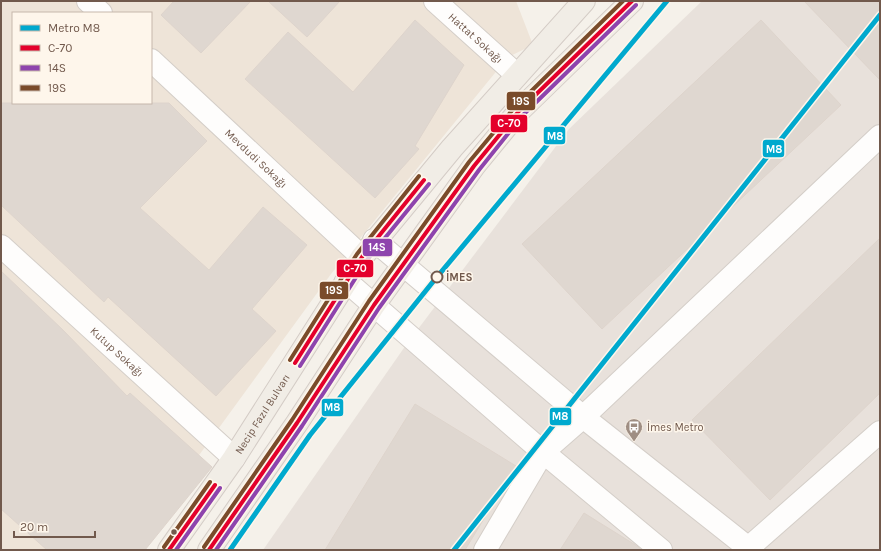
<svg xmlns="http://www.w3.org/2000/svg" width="881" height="551" font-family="Karla,sans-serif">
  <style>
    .residential { fill: #eee4d8; fill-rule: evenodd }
    .industrial { fill: #e8e1db }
    .building { fill: #dfd7d0; stroke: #ded4cc }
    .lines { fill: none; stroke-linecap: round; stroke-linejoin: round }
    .minor-casing { stroke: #d4cec8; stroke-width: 24 }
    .major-casing { stroke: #d4ccc6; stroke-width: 24 }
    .minor { stroke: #fefdfc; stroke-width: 22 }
    .major { stroke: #f1ede6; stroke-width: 22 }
    .bus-1-casing { stroke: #fef6eb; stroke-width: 7 }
    .bus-2-casing { stroke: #fef6eb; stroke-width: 7 }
    .bus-3-casing { stroke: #fef6eb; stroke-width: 7 }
    .bus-1 { stroke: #e4002b; stroke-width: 4 }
    .bus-2 { stroke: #8e44ad; stroke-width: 4 }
    .bus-3 { stroke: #7a4b2a; stroke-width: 4 }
    .metro-1-casing { stroke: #fef6eb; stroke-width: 8 }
    .metro-1 { stroke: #00a9ce; stroke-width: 5 }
    .stop-dot { fill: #fef6eb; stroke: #71594c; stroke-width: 2 }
    .bus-dot { fill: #71594c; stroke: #fef6eb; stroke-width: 1.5 }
    .labels { text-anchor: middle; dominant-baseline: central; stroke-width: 3; stroke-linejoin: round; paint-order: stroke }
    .street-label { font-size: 11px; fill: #71594c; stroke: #fef6eb }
    .stop-label { font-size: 11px; font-weight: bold; fill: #71594c; stroke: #fef6eb; text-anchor: start }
    .poi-label { font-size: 11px; fill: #71594c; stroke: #fef6eb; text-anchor: start }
    .line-badge { stroke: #fef6eb; stroke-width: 1.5 }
    .badge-label { font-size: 11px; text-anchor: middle; font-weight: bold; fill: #fff }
  </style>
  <rect width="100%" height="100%" fill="#f5f1ea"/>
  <!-- residential -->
  <path class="residential" d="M 1,1 L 516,1 L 533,45 L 508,57 L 331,274 L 130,550 L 1,550 ZM 13,13 L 151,13 L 151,103 L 13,103 Z"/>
  <!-- industrial -->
  <path class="industrial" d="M 702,1 L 880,1 L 880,550 L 263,550 L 406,345 L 569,129 Z"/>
  <!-- building -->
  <path class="building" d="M 174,1 L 251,1 L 201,53 L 161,15 Z
    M 268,1 L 340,1 L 307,37 Z
    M 804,1 L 880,1 L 880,80 Z
    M 415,20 L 464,65 L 415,146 L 419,149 L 375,198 L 245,79 L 288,32 L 353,92 Z
    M 761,20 L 841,105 L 602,329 L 522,244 Z
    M 1,103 L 169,103 L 207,141 L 140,208 L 209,270 L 263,207 L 307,245 L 252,309 L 276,331 L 216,396 L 108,297 L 104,302 L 1,205 Z
    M 880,238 L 880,393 L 770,500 L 692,420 Z
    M 1,271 L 63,330 L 127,396 L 130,393 L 212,467 L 145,550 L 47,550 L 1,509 Z
    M 415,404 L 516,466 L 465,550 L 325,550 Z
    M 584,513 L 637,546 L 641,550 L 560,550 Z"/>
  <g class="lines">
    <!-- minor casing -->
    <g class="minor-casing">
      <g id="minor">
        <path d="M 88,1 L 101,13"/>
        <path id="s1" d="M 435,1 L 517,75"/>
        <path id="s2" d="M 151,60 L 362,257"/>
        <path d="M 374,240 L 583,417 L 751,550"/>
        <path id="s3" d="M 1,246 L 234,458"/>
        <path d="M 346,281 L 543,452 L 661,550"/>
        <path d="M 485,550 L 543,452 L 583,417 L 880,136"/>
        <path d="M 746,550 L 880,432"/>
      </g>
    </g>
    <!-- major casing -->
    <g class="major-casing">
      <g id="major">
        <path id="s4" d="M 169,550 L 234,458 L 362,257 L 452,148 L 584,1"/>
        <path d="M 209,550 L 297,423 L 374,305 L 474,166 L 519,111 L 632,1"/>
      </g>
    </g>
    <!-- minor -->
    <use href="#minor" class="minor"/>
    <!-- major -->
    <use href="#major" class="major"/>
    <!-- bus-1 casing -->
    <g class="bus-1-casing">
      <path id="bus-1" d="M 295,363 L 362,257 L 424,180
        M 169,550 L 215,485
        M 209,550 L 297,423 L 374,305 L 474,166 L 519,111 L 632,1"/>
    </g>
    <!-- bus-2 casing -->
    <g class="bus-2-casing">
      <path id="bus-2" d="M 300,366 L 367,260 L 429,184
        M 176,550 L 220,488
        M 216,550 L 302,426 L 379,308 L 479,170 L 523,115 L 636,5"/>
    </g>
    <!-- bus-3 casing -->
    <g class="bus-3-casing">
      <path id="bus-3" d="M 290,360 L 357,254 L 419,176
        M 164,547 L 210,482
        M 204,547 L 292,420 L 369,301 L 469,162 L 515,107 L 623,1"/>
    </g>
    <!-- bus-1 -->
    <use href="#bus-1" class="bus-1"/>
    <!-- bus-2 -->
    <use href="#bus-2" class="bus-2"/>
    <!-- bus-3 -->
    <use href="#bus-3" class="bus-3"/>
    <!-- metro-1 casing -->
    <g class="metro-1-casing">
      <path id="metro-1" d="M 230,550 L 310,435 L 432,283 L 667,1
        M 454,550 L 880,15"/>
    </g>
    <!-- metro-1 -->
    <use href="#metro-1" class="metro-1"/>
  </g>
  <!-- icons -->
  <defs>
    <g id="bus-pin" transform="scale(0.9)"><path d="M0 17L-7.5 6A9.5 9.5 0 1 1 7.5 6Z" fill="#9f8e83" stroke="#fef6eb"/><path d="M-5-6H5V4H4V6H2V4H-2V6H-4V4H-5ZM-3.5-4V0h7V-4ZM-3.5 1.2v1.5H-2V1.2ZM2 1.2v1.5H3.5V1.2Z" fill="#fff"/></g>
  </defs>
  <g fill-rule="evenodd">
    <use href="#bus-pin" x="634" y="427"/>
  </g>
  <!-- markers -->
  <circle class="stop-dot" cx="437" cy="277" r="5.5"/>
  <circle class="bus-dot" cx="174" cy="532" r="3.5"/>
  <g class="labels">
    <!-- street labels -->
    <g class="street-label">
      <text stroke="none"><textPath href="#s1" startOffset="55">Hattat Sokağı</textPath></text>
      <text stroke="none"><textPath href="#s2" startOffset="144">Mevdudi Sokağı</textPath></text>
      <text stroke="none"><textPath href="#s3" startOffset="157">Kutup Sokağı</textPath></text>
      <text stroke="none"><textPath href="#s4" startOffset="165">Necip Fazıl Bulvarı</textPath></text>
    </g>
    <!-- stop labels -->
    <g class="stop-label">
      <text x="446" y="277">İMES</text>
    </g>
    <!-- poi labels -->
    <g class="poi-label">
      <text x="647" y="427">İmes Metro</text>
    </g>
  </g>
  <g class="line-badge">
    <rect x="506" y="91" width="30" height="20" rx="4" fill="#7a4b2a"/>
    <rect x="490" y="114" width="38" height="19" rx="4" fill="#e4002b"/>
    <rect x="543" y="126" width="23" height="19" rx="4" fill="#00a9ce"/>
    <rect x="762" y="139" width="23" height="19" rx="4" fill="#00a9ce"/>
    <rect x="362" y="238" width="31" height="19" rx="4" fill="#8e44ad"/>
    <rect x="336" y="259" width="38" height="19" rx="4" fill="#e4002b"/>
    <rect x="319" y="281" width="30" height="19" rx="4" fill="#7a4b2a"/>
    <rect x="321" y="398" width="23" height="19" rx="4" fill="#00a9ce"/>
    <rect x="549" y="407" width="23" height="19" rx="4" fill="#00a9ce"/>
  </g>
  <g class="badge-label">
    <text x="521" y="105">19S</text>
    <text x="509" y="127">C-70</text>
    <text x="555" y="140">M8</text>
    <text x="774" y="153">M8</text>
    <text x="377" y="251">14S</text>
    <text x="355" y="272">C-70</text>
    <text x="334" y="294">19S</text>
    <text x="332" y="411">M8</text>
    <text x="560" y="420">M8</text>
  </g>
  <!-- border -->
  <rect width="881" height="551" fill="none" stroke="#71594c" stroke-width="4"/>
  <!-- legend -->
  <rect x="12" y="12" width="140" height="92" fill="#fef6eb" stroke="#c6b7ab"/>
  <rect x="20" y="25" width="20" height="6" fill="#00a9ce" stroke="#c6b7ab"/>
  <text x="48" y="32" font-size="12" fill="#71594c">Metro M8</text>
  <rect x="20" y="45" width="20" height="6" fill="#e4002b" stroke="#c6b7ab"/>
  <text x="48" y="52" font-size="12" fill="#71594c">C-70</text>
  <rect x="20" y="65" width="20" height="6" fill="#8e44ad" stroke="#c6b7ab"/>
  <text x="48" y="72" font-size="12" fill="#71594c">14S</text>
  <rect x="20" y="85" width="20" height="6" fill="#7a4b2a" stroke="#c6b7ab"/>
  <text x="48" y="92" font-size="12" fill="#71594c">19S</text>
  <!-- scale -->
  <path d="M14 531v6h81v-6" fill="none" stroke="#71594c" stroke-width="2"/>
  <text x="20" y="531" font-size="12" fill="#71594c" stroke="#fef6eb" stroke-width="3" paint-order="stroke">20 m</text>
</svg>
